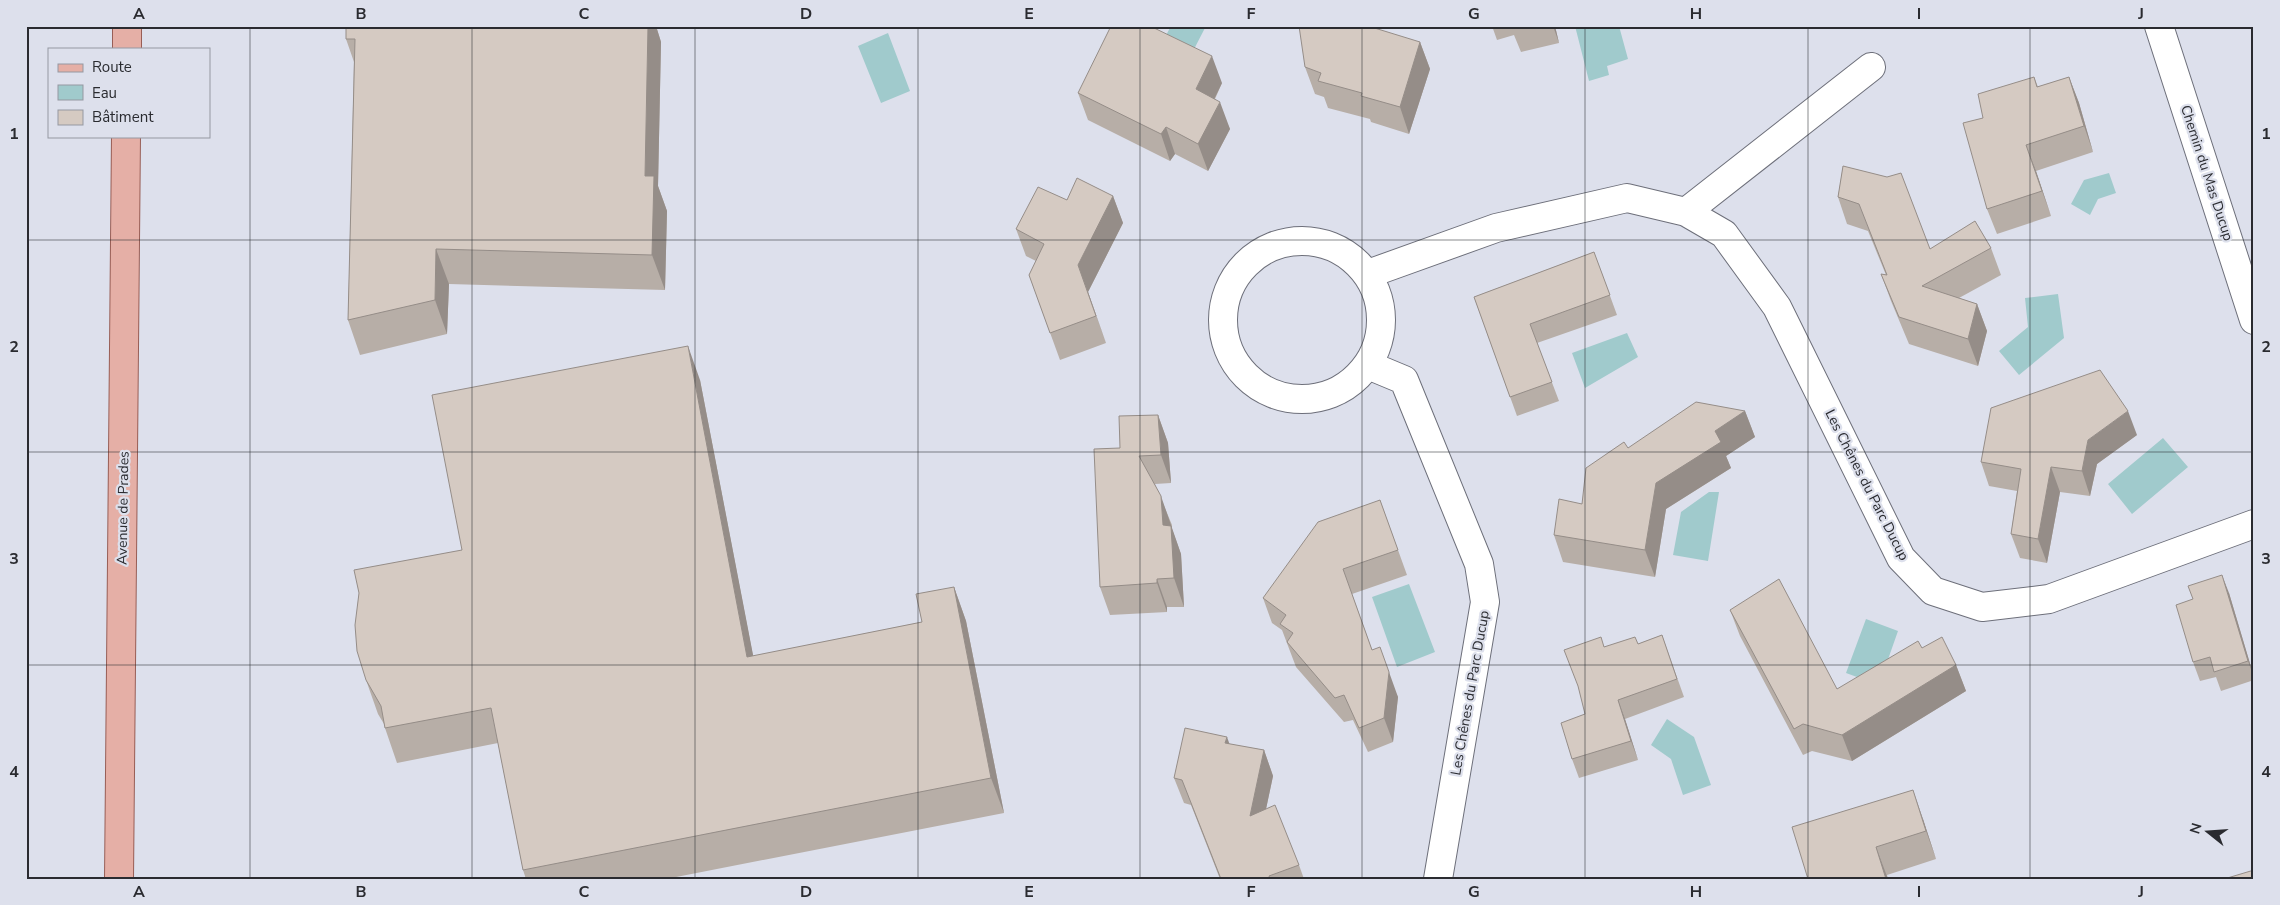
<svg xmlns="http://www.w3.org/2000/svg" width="2280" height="905" font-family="'Nunito Sans',sans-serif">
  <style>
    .water { fill: #a0cacc }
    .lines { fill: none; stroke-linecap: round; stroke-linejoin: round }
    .minor-casing { stroke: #6d6f7a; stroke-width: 30 }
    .major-casing { stroke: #985e56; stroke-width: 30 }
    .minor { stroke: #fff; stroke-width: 28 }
    .major { stroke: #e5afa6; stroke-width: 28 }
    .wall { fill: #b7aea7 }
    .shaded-wall { fill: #958d88 }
    .building { fill: #d5cac2; stroke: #958d88 }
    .grid { fill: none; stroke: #2a2b30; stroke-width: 1; stroke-opacity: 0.55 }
    .labels { text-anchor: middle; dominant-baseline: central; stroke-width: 4.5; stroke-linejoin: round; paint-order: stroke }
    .street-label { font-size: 14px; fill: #2a2b30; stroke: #dde0ec }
    .neatline { fill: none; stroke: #2a2b30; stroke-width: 2 }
    .grid-label { font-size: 16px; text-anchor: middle; font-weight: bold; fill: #2a2b30 }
  </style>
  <rect width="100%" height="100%" fill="#dde0ec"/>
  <!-- water -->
  <path class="water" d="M 1171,26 L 1206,26 L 1191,55 L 1164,39 Z
    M 1575,26 L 1619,26 L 1628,59 L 1607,66 L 1609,75 L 1589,81 Z
    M 888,33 L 910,91 L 881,103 L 858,46 Z
    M 2109,173 L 2116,193 L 2098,199 L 2090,215 L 2071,204 L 2084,180 Z
    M 2058,294 L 2064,338 L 2019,375 L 1999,351 L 2028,327 L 2025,298 Z
    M 1627,333 L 1638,357 L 1585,388 L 1572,353 Z
    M 2163,438 L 2188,467 L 2132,514 L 2108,484 Z
    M 1709,492 L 1719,492 L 1708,561 L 1673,555 L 1681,512 Z
    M 1409,584 L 1435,652 L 1397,667 L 1372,597 Z
    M 1866,619 L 1898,631 L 1879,685 L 1846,673 Z
    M 1667,719 L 1694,737 L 1711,785 L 1683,795 L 1671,759 L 1651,745 Z"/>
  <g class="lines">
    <!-- minor casing -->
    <g class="minor-casing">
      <path id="minor" d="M 2159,26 L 2254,320
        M 1686,212 L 1871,67
        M1223 320a79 79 0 1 1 158 0a79 79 0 1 1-158 0Z
        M 1368,274 L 1496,228 L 1627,198 L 1686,212 L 1724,234 L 1777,307 L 1901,558 L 1933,591 L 1982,607 L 2049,599 L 2254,524
        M 1368,365 L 1404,380 L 1479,564 L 1485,602 L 1438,879"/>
    </g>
    <!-- major casing -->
    <g class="major-casing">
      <path id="major" d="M 127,49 L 127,26
        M 119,879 L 126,136"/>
    </g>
    <!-- minor -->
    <use href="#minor" class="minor"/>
    <!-- major -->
    <use href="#major" class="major"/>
  </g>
  <!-- wall -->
  <path class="wall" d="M 346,26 L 656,26 L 661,42 L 658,186 L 667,211 L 665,290 L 449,284 L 447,334 L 360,355 L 348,320 L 354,62 L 346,39 Z
    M 1492,26 L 1555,26 L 1559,43 L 1521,52 L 1514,35 L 1497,40 Z
    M 1420,42 L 1430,69 L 1409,134 L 1371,122 L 1370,119 L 1328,108 L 1324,97 L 1315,94 L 1305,67 Z
    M 2034,77 L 2038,87 L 2069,77 L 2079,103 L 2093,152 L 2036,171 L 2051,216 L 1997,234 L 1987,209 L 1983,118 Z
    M 1222,83 L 1215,99 L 1230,129 L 1208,171 L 1175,154 L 1170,161 L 1088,120 L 1078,93 Z
    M 1843,166 L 1930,249 L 1991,248 L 2001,275 L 1959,298 L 1977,304 L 1987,331 L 1978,366 L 1909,344 L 1891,301 L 1881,274 L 1886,275 L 1868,231 L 1847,224 L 1838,197 Z
    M 1113,196 L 1123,223 L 1088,292 L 1106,343 L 1060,360 L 1029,275 L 1036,261 L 1026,256 L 1016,229 L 1067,200 Z
    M 1594,252 L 1617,315 L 1537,343 L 1559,401 L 1517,416 L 1474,297 Z
    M 700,380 L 753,656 L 922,622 L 954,587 L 966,621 L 1004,813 L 666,879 L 526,879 L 523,870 L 498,743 L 397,763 L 385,728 L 384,724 L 378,714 L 366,680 L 359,593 L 462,550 Z
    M 1745,411 L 1755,437 L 1726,456 L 1731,468 L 1666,509 L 1655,577 L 1563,562 L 1554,535 L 1582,504 Z
    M 1158,415 L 1168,443 L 1171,483 L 1155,484 L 1172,525 L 1172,529 L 1181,554 L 1184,607 L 1167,607 L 1167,612 L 1110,615 L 1100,587 L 1120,448 Z
    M 2137,435 L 2097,464 L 2090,496 L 2060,492 L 2047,563 L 2020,558 L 2011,534 L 2017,491 L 1989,486 L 1981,462 Z
    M 1380,500 L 1407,575 L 1352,594 L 1372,650 L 1398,697 L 1393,742 L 1368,752 L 1353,720 L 1344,722 L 1296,667 L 1282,630 L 1272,623 L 1263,598 Z
    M 2229,593 L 2254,677 L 2254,680 L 2221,691 L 2216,677 L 2200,681 L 2193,662 Z
    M 1730,610 L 1837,689 L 1922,648 L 1956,665 L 1966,691 L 1852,761 L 1812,751 L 1803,755 L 1740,636 Z
    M 1662,635 L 1684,697 L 1625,719 L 1638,760 L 1579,778 L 1572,759 L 1585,714 L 1605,647 L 1638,644 Z
    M 1229,744 L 1264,750 L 1273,776 L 1266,809 L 1299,865 L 1304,879 L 1220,879 L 1191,805 L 1184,803 L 1174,778 Z
    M 1923,819 L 1936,859 L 1887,875 L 1888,879 L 1808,879 Z"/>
  <!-- shaded-wall -->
  <path class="shaded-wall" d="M 648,26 L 656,26 L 661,42 L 658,186 L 667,211 L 665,290 L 652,255 L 645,176 Z
    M 1553,26 L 1555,26 L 1559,43 Z
    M 1420,42 L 1430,69 L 1409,134 L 1400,107 Z
    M 1212,56 L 1222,83 L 1206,116 L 1196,89 Z
    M 2069,77 L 2079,103 L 2093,152 L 2084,126 Z
    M 1220,102 L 1230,129 L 1208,171 L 1198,144 Z
    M 1166,127 L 1175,154 L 1170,161 L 1161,134 Z
    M 2026,145 L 2036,171 L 2051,216 L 2042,191 Z
    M 1113,196 L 1123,223 L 1088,292 L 1106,343 L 1078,265 Z
    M 436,249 L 449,284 L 447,334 L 435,300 Z
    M 1977,304 L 1987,331 L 1978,366 L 1968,339 Z
    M 688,346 L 700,380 L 760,691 L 747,657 Z
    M 1745,411 L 1755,437 L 1726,456 L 1731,468 L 1666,509 L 1655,577 L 1645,550 L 1656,483 L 1715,431 Z
    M 2128,411 L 2137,435 L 2097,464 L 2090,496 L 2082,471 L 2088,440 Z
    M 1158,415 L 1168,443 L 1171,483 L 1161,455 Z
    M 2051,467 L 2060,492 L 2047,563 L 2038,539 Z
    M 1161,496 L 1181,554 L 1184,607 L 1174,578 L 1163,525 Z
    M 2222,575 L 2229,593 L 2254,677 L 2248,661 Z
    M 1157,579 L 1167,607 L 1167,612 L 1157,583 Z
    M 954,587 L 966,621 L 1004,813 L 991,778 Z
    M 1956,665 L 1966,691 L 1852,761 L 1842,735 Z
    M 1389,672 L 1398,697 L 1393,742 L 1384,718 Z
    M 1618,700 L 1625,719 L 1638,760 L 1631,741 Z
    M 1227,737 L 1236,762 L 1225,743 Z
    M 1264,750 L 1273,776 L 1259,842 L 1250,816 Z
    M 1913,790 L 1923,819 L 1936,859 L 1926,831 Z
    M 1876,847 L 1888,879 L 1886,879 Z"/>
  <!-- building -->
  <path class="building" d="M 346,26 L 648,26 L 645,176 L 654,176 L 652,255 L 436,249 L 435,300 L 348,320 L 355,39 L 346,39 Z
    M 1111,26 L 1150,26 L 1212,56 L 1196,89 L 1220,102 L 1198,144 L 1166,127 L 1161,134 L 1078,93 Z
    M 1299,26 L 1368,26 L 1420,42 L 1400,107 L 1361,96 L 1362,93 L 1318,81 L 1321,73 L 1305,67 Z
    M 2034,77 L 2037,87 L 2069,77 L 2084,126 L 2026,145 L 2042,191 L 1987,209 L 1963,123 L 1983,118 L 1978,94 Z
    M 1843,166 L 1887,177 L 1901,173 L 1930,249 L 1975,221 L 1991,248 L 1922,286 L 1977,304 L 1968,339 L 1899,317 L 1881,274 L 1887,275 L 1859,204 L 1838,197 Z
    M 1077,178 L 1113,196 L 1078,265 L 1096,316 L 1050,333 L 1029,275 L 1044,244 L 1016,229 L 1038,187 L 1067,200 Z
    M 1594,252 L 1610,295 L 1530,324 L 1552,382 L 1510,397 L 1474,297 Z
    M 688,346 L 747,657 L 922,622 L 916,594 L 954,587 L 991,778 L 523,870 L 491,708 L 385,728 L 381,706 L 366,680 L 357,651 L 355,625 L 359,593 L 354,570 L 462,550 L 432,395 Z
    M 2100,370 L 2128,411 L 2088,440 L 2082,471 L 2051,467 L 2038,539 L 2011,534 L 2021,469 L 1981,462 L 1991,408 Z
    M 1696,402 L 1745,411 L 1715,431 L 1721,442 L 1656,483 L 1645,550 L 1554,535 L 1559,499 L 1582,504 L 1586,468 L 1624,442 L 1628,448 Z
    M 1158,415 L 1161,455 L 1139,456 L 1161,496 L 1163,525 L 1171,526 L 1174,578 L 1157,579 L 1157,583 L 1100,587 L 1094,449 L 1120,448 L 1119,416 Z
    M 1380,500 L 1398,550 L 1343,569 L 1372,650 L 1380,647 L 1389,672 L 1384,718 L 1359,728 L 1344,695 L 1335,698 L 1287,642 L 1293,633 L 1280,624 L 1286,615 L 1263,598 L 1318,522 Z
    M 2222,575 L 2248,661 L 2214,672 L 2210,657 L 2193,662 L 2176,605 L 2193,599 L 2188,586 Z
    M 1779,579 L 1837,689 L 1918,641 L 1922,648 L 1942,637 L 1956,665 L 1842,735 L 1803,724 L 1794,729 L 1730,610 Z
    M 1662,635 L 1677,679 L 1618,700 L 1631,741 L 1572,759 L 1561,723 L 1585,714 L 1578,686 L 1564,650 L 1601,637 L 1604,647 L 1635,637 L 1638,644 Z
    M 1185,728 L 1227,737 L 1225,743 L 1264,750 L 1250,816 L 1275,805 L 1299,865 L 1269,876 L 1270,879 L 1221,879 L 1182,780 L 1174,778 Z
    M 1913,790 L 1926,831 L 1876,847 L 1886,879 L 1808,879 L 1792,827 Z
    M 2254,870 L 2254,879 L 2224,879 Z"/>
  <!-- grid -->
  <path class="grid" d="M 250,26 L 250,879M 472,26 L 472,879M 695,26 L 695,879M 918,26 L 918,879M 1140,26 L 1140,879M 1362,26 L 1362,879M 1585,26 L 1585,879M 1808,26 L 1808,879M 2030,26 L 2030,879M 26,240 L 2254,240M 26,452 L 2254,452M 26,665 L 2254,665"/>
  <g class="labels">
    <!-- street labels -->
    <g class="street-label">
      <text transform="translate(2207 173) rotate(72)">Chemin du Mas Ducup</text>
      <text transform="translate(1867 485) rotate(63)">Les Chênes du Parc Ducup</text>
      <text transform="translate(123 508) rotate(-89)">Avenue de Prades</text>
      <text transform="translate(1470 693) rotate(-80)">Les Chênes du Parc Ducup</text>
    </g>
  </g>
  <!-- border -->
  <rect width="2280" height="905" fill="none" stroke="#dde0ec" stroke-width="55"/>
  <!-- legend -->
  <rect x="48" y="48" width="162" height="90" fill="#dde0ec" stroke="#9598a1"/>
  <rect x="58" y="64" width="25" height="8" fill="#e5afa6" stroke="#9598a1"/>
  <text x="92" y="72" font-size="15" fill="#2a2b30">Route</text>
  <rect x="58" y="85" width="25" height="15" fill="#a0cacc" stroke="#9598a1"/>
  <text x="92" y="98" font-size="15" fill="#2a2b30">Eau</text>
  <rect x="58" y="110" width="25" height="15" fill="#d5cac2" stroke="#9598a1"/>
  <text x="92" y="122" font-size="15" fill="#2a2b30">Bâtiment</text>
  <!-- north arrow -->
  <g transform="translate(2208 832) rotate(287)" stroke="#dde0ec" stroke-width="4" paint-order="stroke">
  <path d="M0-4L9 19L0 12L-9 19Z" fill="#2a2b30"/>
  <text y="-8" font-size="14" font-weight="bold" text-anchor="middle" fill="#2a2b30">N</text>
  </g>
  <rect x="28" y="28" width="2224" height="850" class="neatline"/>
  <g class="grid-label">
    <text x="139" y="19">A</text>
    <text x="361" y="19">B</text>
    <text x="584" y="19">C</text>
    <text x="806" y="19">D</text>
    <text x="1029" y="19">E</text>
    <text x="1251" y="19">F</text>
    <text x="1474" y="19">G</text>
    <text x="1696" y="19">H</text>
    <text x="1919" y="19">I</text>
    <text x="2141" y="19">J</text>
    <text x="14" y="139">1</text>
    <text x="2266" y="139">1</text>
    <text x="14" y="352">2</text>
    <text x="2266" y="352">2</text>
    <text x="14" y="564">3</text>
    <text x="2266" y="564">3</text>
    <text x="14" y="777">4</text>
    <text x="2266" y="777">4</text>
    <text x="139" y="897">A</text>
    <text x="361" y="897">B</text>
    <text x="584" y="897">C</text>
    <text x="806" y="897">D</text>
    <text x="1029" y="897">E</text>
    <text x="1251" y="897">F</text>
    <text x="1474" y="897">G</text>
    <text x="1696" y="897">H</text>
    <text x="1919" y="897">I</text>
    <text x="2141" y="897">J</text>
  </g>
</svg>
